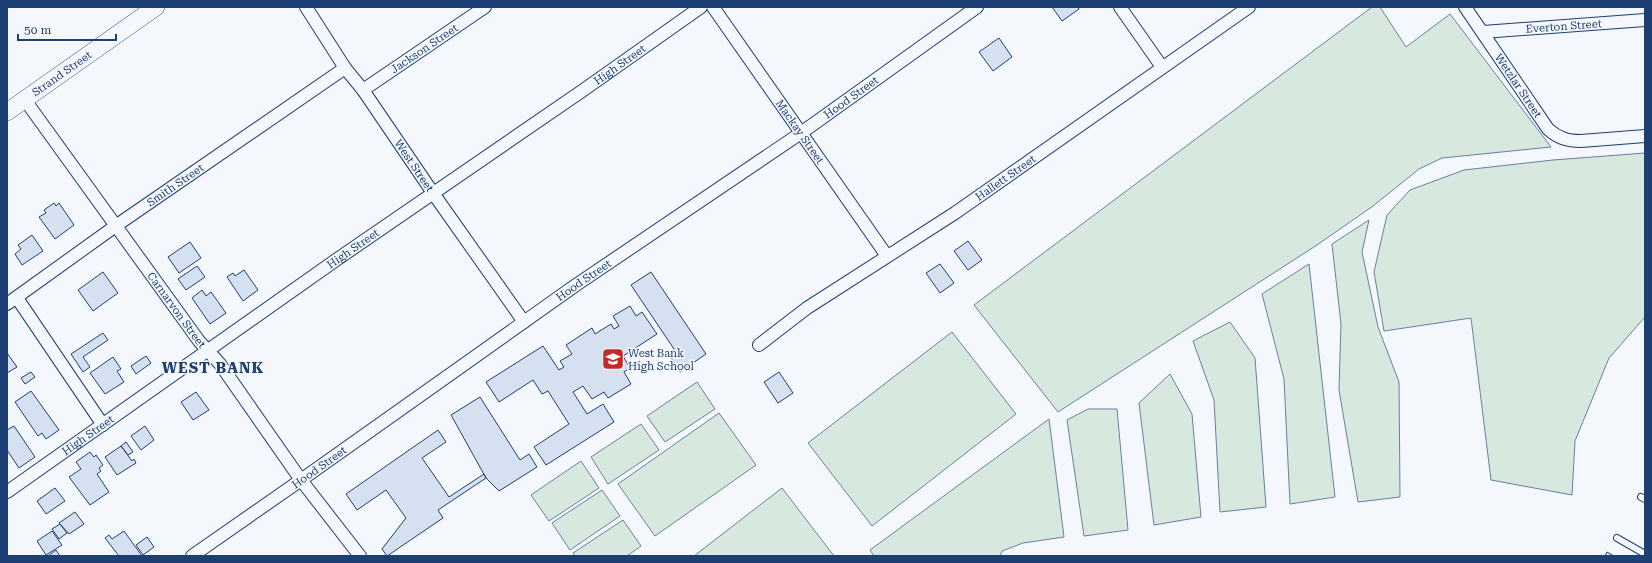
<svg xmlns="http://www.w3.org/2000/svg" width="1652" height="563" font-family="'Roboto Serif',serif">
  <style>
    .green { fill: #d7e8df; stroke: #687fa3 }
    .building { fill: #d5e0f0; stroke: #1d3f73 }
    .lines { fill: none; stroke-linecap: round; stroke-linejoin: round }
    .lane-casing { stroke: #1d3f73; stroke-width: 8 }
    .street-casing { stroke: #1d3f73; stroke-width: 14 }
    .secondary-casing { stroke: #1d3f73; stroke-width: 18 }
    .lane { stroke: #f4f7fb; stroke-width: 6 }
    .street { stroke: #f4f7fb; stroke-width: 12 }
    .secondary { stroke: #f4f7fb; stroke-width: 17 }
    .labels { text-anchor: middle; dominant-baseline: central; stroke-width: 3; stroke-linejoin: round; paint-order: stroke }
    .street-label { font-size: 11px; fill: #1d3f73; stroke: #f4f7fb }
    .poi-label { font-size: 11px; fill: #1d3f73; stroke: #f4f7fb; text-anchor: start }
    .district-label { font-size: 15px; font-weight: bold; letter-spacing: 1px; fill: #1d3f73; stroke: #f4f7fb }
  </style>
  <rect width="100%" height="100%" fill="#f4f7fb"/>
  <!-- green -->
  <path class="green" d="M 1372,7 L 1380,7 L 1406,47 L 1450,14 L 1551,147 L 1442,158 L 1419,169 L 1373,206 L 1317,245 L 1058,412 L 974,305 Z
    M 1645,153 L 1645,317 L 1609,358 L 1575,441 L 1572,495 L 1491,480 L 1471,318 L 1384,331 L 1374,272 L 1387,215 L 1410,190 L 1464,170 L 1553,160 Z
    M 1369,220 L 1362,252 L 1378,327 L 1399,382 L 1400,497 L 1358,502 L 1339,390 L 1341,324 L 1332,244 Z
    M 1309,264 L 1335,497 L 1290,504 L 1284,379 L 1262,294 Z
    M 1230,322 L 1255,358 L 1266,507 L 1220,512 L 1214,400 L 1193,341 Z
    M 952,332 L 1016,414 L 872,526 L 808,443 Z
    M 1170,374 L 1192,414 L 1201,517 L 1154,525 L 1139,403 Z
    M 697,382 L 715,409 L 665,442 L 647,416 Z
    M 1088,409 L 1117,409 L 1128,530 L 1084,536 L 1067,420 Z
    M 719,413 L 756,465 L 655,536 L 618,484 Z
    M 1049,419 L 1064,537 L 1023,543 L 1002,551 L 1000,556 L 874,556 L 870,550 Z
    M 641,424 L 659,450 L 608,484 L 591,457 Z
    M 581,461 L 599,488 L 549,521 L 531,495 Z
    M 782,488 L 834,556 L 694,556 Z
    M 602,490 L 620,516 L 570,550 L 552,523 Z
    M 623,520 L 641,546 L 627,556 L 575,556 L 573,553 Z"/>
  <!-- building -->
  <path class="building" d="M 1052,7 L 1078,7 L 1079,9 L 1062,21 Z
    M 999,38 L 1012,57 L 993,71 L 979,52 Z
    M 54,203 L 56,206 L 59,203 L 74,225 L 55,239 L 39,217 L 46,213 L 44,210 Z
    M 32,235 L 43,251 L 22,265 L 15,254 L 21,249 L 18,245 Z
    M 968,241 L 982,260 L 968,270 L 954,251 Z
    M 190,242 L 201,258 L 179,273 L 168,257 Z
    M 940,264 L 954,283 L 940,293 L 926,273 Z
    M 197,266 L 205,277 L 186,290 L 178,279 Z
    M 244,270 L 258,290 L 243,301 L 227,277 L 233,273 L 235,276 Z
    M 103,272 L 118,293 L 93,311 L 78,290 Z
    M 651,272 L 706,354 L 680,372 L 670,356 L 676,352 L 631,285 Z
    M 202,290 L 206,296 L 211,292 L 226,313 L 210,324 L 192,298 Z
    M 630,306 L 636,316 L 642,312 L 657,334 L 623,356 L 630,368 L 624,372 L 631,384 L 608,398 L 604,392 L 592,399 L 583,386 L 573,392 L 587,414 L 603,404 L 614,422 L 546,465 L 534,447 L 569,424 L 548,391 L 542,394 L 533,380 L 499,402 L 486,382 L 543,346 L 559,370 L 564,367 L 560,361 L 572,354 L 566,345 L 592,328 L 595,334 L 611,324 L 614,329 L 619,326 L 613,316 Z
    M 103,333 L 108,340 L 83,357 L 90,367 L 83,372 L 71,354 Z
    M 7,353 L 17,367 L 7,373 Z
    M 146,356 L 151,363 L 136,374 L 131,366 Z
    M 113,357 L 121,369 L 117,371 L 124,382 L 105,394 L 90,373 Z
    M 31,372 L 35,377 L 25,384 L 21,378 Z
    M 779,372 L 793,393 L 778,403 L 764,382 Z
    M 31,391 L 59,430 L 46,439 L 42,433 L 38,436 L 15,402 Z
    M 196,392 L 209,410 L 193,420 L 181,402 Z
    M 480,397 L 520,460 L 529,454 L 537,467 L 499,491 L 486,478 L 451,415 Z
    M 14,426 L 35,457 L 19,468 L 7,450 L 7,430 Z
    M 145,426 L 154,440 L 141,450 L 131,436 Z
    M 438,430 L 446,442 L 422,458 L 449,497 L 484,474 L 486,478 L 438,510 L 443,518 L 387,556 L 382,549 L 406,518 L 386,490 L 357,510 L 346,494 Z
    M 126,442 L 133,452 L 128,455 L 121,446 Z
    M 121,446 L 132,461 L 134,459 L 136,463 L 117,475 L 105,457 Z
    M 90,452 L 94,457 L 96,455 L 103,465 L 99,468 L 101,471 L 97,474 L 109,492 L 90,505 L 69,477 L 81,469 L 76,462 Z
    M 55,488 L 65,501 L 46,514 L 37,501 Z
    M 75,512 L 84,524 L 69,534 L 59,523 Z
    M 60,524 L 67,533 L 59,539 L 52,529 Z
    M 52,531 L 62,545 L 46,555 L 37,541 Z
    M 124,531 L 142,556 L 119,556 L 105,538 L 109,535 L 112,539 Z
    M 147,537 L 154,547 L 143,555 L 136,545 Z
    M 56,550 L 60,556 L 48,556 Z
    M 1607,552 L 1614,556 L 1605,556 Z"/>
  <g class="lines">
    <!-- lane casing -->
    <g class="lane-casing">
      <path id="lane" d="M 1641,497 L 1645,499
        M 1617,538 L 1645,554"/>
    </g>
    <!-- street casing -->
    <g class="street-casing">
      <g id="street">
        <path id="s1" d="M 306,7 L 345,68 L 363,90 L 433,193 L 524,322"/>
        <path id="s2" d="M 713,7 L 887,256"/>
        <path d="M 1120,7 L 1162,67"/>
        <path id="s3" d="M 1465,7 L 1548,129 C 1558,138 1567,141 1581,141 L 1645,136"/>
        <path id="s4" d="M 1483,32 L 1645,20"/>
        <path id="s5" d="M 363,90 L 485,7"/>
        <path id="s6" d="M 25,100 L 199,341 L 220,364 L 301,480 L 360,556"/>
        <path d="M 17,298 L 103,425"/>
        <path id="s7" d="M 7,304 L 117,225 L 345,68"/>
        <path id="s8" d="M 759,345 L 807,308 L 955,213 L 1249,7"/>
        <path id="s9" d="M 7,492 L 336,260 L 582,91 L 701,7"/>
        <path id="s10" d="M 192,556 L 301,480 L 576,285 L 801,133 L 977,7"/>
      </g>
    </g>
    <!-- secondary casing -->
    <g class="secondary-casing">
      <g id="secondary">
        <path id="s11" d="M 7,112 L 156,7"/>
      </g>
    </g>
    <!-- lane -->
    <use href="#lane" class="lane"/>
    <!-- street -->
    <use href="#street" class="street"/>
    <!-- secondary -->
    <use href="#secondary" class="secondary"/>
  </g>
  <!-- icons -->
  <defs>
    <g id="school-square" transform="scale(1.15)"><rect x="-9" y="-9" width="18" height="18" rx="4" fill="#c62828" stroke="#f4f7fb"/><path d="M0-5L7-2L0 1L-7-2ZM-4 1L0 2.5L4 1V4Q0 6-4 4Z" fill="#fff"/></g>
  </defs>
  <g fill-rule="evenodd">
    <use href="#school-square" x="613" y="359"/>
  </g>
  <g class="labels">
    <!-- street labels -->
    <g class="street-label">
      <text stroke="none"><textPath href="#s4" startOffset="81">Everton Street</textPath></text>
      <text stroke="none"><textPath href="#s5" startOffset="74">Jackson Street</textPath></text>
      <text stroke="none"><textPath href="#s9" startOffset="747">High Street</textPath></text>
      <text stroke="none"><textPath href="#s11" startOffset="67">Strand Street</textPath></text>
      <text stroke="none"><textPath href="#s3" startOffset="95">Wetzlar Street</textPath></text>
      <text stroke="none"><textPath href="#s10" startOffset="803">Hood Street</textPath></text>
      <text stroke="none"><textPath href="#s2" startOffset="152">Mackay Street</textPath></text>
      <text stroke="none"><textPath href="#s1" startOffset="192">West Street</textPath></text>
      <text stroke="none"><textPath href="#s8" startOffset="298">Hallett Street</textPath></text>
      <text stroke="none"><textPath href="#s7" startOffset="206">Smith Street</textPath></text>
      <text stroke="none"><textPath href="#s9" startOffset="423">High Street</textPath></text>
      <text stroke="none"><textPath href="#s10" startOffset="479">Hood Street</textPath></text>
      <text stroke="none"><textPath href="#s6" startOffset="259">Carnarvon Street</textPath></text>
      <text stroke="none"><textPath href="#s9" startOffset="99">High Street</textPath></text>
      <text stroke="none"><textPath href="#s10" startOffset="155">Hood Street</textPath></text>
    </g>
    <!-- poi labels -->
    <g class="poi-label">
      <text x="628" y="353">West Bank<tspan x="628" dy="13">High School</tspan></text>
    </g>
    <!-- district labels -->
    <g class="district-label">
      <text x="213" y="368">WEST BANK</text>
    </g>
  </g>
  <!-- border -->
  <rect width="1652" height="563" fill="none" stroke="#1d3f73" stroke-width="16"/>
  <!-- scale -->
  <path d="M18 34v6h98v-6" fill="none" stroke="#1d3f73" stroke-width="2"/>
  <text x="24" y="34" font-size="12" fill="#1d3f73" stroke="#f4f7fb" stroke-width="3" paint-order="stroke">50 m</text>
</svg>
